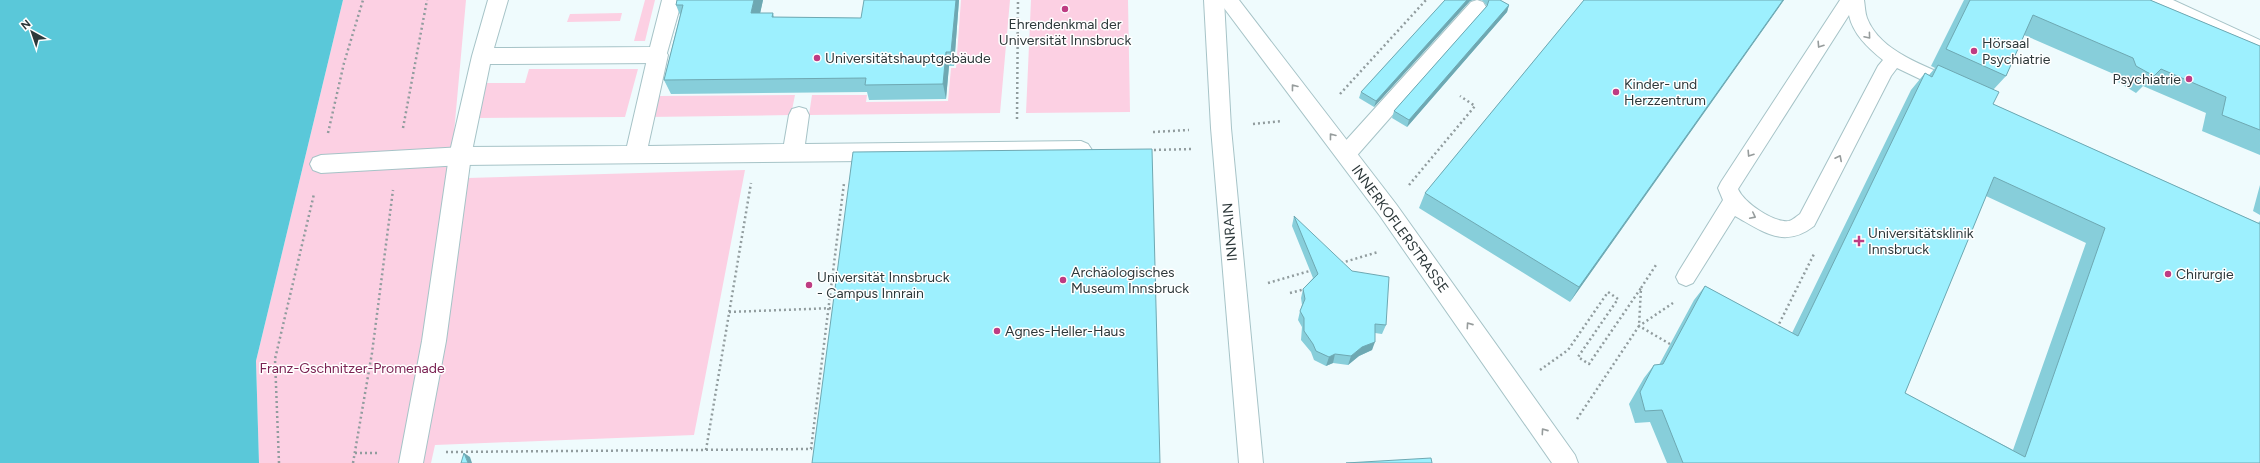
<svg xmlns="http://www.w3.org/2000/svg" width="2260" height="463" font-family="Figtree,sans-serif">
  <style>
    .green { fill: #fcd0e3 }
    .water { fill: #5ac8d9 }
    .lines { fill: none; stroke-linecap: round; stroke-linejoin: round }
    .service-casing { stroke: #a6c3c7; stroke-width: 2 }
    .pedestrian-casing { stroke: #a6c3c7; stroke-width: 2 }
    .minor-casing { stroke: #a6c3c7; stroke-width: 2 }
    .secondary-casing { stroke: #a6c3c7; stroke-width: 2 }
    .path { stroke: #919c9e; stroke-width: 2.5; stroke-dasharray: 2 3; stroke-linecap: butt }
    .service { fill: #fff; fill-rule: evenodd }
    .pedestrian { fill: #fff; fill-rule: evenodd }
    .minor { fill: #fff; fill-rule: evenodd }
    .secondary { fill: #fff; fill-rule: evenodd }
    .wall { fill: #87ceda; fill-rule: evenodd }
    .shaded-wall { fill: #6ea8b2 }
    .building { fill: #9df0fe; stroke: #6ea8b2; fill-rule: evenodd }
    .oneway { stroke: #969c9c }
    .poi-dot { fill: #be3c83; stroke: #fff; stroke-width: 1.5 }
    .labels { text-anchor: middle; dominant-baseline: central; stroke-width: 3; stroke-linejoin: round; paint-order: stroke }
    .poi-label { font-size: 14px; fill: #2d383a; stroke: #fff; text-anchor: start }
    .street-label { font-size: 14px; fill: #2d383a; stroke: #fff }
    .park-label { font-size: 14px; fill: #7a2152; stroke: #fff }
  </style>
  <rect width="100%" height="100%" fill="#effbfd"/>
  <!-- green -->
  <path class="green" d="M 343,0 L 466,0 L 450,177 L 468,178 L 745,170 L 694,435 L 435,445 L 431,463 L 259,463 L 256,361 Z
    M 645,0 L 655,0 L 645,41 L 634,41 Z
    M 961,0 L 1010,0 L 1000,113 L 809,115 L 812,95 L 867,95 L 866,102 L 948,101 L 951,68 L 956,68 Z
    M 1031,0 L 1128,0 L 1130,112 L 1026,113 Z
    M 622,13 L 620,21 L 567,22 L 570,14 Z
    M 660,68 L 665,68 L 659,96 L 795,95 L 791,115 L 648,117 Z
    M 529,69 L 638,69 L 625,117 L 476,118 L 486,83 L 525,83 Z"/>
  <!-- water -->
  <path class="water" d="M 0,0 L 343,0 L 256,361 L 259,463 L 0,463 Z"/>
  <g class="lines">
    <!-- service casing -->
    <g class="service-casing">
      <path id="service" d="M 1477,0 L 1483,2 L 1486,7 L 1483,12 L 1353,160 L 1346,162 L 1339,160 L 1336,154 L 1339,148 L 1471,2 Z
        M 1840,0 L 1864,0 C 1865,6 1865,13 1867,18 C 1880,52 1926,66 1957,80 L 1959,85 L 1957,90 L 1950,92 L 1943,90 L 1897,68 L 1891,76 L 1814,226 C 1784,249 1764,232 1735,216 L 1693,283 L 1686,286 L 1679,283 L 1676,277 L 1679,271 L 1723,200 L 1718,188 L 1721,182 ZM 1849,15 C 1853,34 1868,48 1883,60 L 1878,66 L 1800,214 C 1797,216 1793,220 1789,221 C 1774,223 1744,203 1738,189 Z
        M 2148,0 L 2173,0 L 2260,40 L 2260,55 L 2151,5 Z"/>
    </g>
    <!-- pedestrian casing -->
    <g class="pedestrian-casing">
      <path id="pedestrian" d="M 658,47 L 665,50 L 668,55 L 648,146 L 784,144 L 789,115 L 792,109 L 799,107 L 806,109 L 809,115 L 805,144 L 1081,141 L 1088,144 L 1092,150 L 1088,156 L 1081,159 L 463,165 L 321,173 L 313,170 L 310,164 L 313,158 L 321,155 L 463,147 L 627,146 L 648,55 L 651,50 Z"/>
    </g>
    <!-- minor casing -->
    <g class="minor-casing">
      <path id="minor" d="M 488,0 L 508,0 L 494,48 L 650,47 L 662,0 L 682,0 L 665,60 L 658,63 L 490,64 L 471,156 L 446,341 L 423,463 L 399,463 L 422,341 L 449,156 L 472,56 Z
        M 1218,0 L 1239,0 L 1396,204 L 1575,455 L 1578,463 L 1552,463 L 1380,216 Z"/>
    </g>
    <!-- secondary casing -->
    <g class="secondary-casing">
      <path id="secondary" d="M 1204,0 L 1224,0 L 1231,128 L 1263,463 L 1239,463 L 1211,128 Z"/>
    </g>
    <!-- path -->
    <path class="path" d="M 1340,94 L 1426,0
      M 1017,119 L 1018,0
      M 1253,124 L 1282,121
      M 403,128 L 427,0
      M 1153,132 L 1189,130
      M 328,133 L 344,63 L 363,0
      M 1154,150 L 1191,149
      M 1409,185 L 1475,106 L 1460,96
      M 1341,263 L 1378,252
      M 1268,283 L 1313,270
      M 1290,293 L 1305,289
      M 729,312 L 835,308
      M 1777,328 L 1815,252
      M 1670,344 L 1639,326 L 1673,303
      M 1540,370 L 1568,350 L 1608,292 L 1618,299 L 1578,357 L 1589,364 L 1641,288
      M 1577,419 L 1639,326 L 1641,288 L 1656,265
      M 706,450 L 751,183
      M 446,452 L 811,449 L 844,183
      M 355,453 L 379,453
      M 279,463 L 275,359 L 314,194
      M 353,463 L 372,353 L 393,190"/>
    <!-- service -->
    <use href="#service" class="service"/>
    <!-- pedestrian -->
    <use href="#pedestrian" class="pedestrian"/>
    <!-- minor -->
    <use href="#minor" class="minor"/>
    <!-- secondary -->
    <use href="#secondary" class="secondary"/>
  </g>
  <!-- wall -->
  <path class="wall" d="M 677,0 L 763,0 L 760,13 L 773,13 L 774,17 L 861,18 L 959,0 L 954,66 L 949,66 L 946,99 L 869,100 L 867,92 L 671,94 L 664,80 L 680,15 L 676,5 Z
    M 1445,0 L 1473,0 L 1470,1 L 1374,107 L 1359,98 L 1361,92 Z
    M 1481,0 L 1500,0 L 1509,5 L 1507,12 L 1407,127 L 1392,118 L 1394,111 L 1487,6 L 1483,1 Z
    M 1584,0 L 1784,0 L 1570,302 L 1419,208 L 1425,193 Z
    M 1964,0 L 2150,0 L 2260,46 L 2260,155 L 2202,131 L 2206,113 L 2143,86 L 2136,93 L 2118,82 L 2116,75 L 2024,35 L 2006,76 L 1993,90 L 1993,104 L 2258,223 L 2260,221 L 2260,463 L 1667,463 L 1650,422 L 1635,423 L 1629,404 L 1644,378 L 1654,365 L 1659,365 L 1694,300 L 1705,286 L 1792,333 L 1911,90 L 1925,73 L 1929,75 L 1935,68 L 1931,66 ZM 1986,196 L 2086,243 L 2013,450 L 1905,393 Z
    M 2260,185 L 2260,215 L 2253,211 Z
    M 1294,216 L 1386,325 L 1382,334 L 1375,333 L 1372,350 L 1359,356 L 1348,365 L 1333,363 L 1326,366 L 1314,360 L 1311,352 L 1301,340 L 1302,327 L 1298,320 L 1300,311 L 1302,305 L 1301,298 L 1303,289 L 1313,278 L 1292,226 Z"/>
  <!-- shaded-wall -->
  <path class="shaded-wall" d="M 754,0 L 763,0 L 757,28 L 751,13 Z
    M 956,0 L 959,0 L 954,66 L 951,52 Z
    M 1467,0 L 1473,0 L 1470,1 L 1374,107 L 1376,101 Z
    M 1783,0 L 1784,0 L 1570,302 L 1579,287 Z
    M 1509,5 L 1507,12 L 1407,127 L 1409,120 Z
    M 946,52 L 949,66 L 946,99 L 943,84 Z
    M 1375,342 L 1372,350 L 1359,356 L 1348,365 L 1351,356 L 1362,347 Z
    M 1335,354 L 1333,363 L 1326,366 L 1329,357 Z
    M 464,453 L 470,457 L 472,463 L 468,463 Z"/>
  <!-- building -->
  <path class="building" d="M 677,0 L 754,0 L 751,13 L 773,13 L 772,17 L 861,18 L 864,0 L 956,0 L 951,52 L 946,52 L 943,84 L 865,85 L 866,78 L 664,80 L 683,5 L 676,5 Z
    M 1445,0 L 1467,0 L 1376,101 L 1361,92 Z
    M 1489,0 L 1500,0 L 1509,5 L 1409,120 L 1394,111 L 1487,6 Z
    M 1584,0 L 1783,0 L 1579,287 L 1425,193 Z
    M 1970,0 L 2150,0 L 2260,46 L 2260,130 L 2222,115 L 2226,97 L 2161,69 L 2154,76 L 2136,66 L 2133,58 L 2033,15 L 2006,76 L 1946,49 Z
    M 1938,65 L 1999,92 L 1993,104 L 2260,224 L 2260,463 L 1683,463 L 1662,410 L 1645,411 L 1640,392 L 1654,365 L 1663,364 L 1705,286 L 1798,336 L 1925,73 L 1932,77 ZM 1994,177 L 2105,228 L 2025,457 L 1905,393 Z
    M 1152,149 L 1160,463 L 812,463 L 853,152 Z
    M 1294,216 L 1352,271 L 1389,277 L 1386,325 L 1375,324 L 1375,342 L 1362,347 L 1351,356 L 1335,354 L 1329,357 L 1316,351 L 1313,344 L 1304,331 L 1304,318 L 1300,311 L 1305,299 L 1303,289 L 1318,274 Z
    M 464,453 L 468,463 L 461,463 Z
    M 1431,458 L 1432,463 L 1346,463 Z"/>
  <!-- one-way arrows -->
  <defs><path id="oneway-chevron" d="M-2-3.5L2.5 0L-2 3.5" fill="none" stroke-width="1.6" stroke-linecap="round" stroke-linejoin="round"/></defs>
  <g class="oneway">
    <use href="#oneway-chevron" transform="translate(1868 36) rotate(50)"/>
    <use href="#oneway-chevron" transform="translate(1820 45) rotate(123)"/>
    <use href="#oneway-chevron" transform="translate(1294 87) rotate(-128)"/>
    <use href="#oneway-chevron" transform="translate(1332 136) rotate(-128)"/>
    <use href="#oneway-chevron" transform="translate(1750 154) rotate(123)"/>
    <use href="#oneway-chevron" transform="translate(1839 158) rotate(-63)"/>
    <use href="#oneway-chevron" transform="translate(1753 216) rotate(27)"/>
    <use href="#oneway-chevron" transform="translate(1469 325) rotate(-125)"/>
    <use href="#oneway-chevron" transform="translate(1544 431) rotate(-125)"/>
  </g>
  <!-- markers -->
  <g class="poi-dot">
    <circle cx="1065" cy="9" r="4"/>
    <circle cx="1974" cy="51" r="4"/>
    <circle cx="817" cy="58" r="4"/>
    <circle cx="2189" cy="79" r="4"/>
    <circle cx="1616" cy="92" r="4"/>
    <path d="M1857 235h4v4h4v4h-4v4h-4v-4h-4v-4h4z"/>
    <circle cx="2168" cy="274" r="4"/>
    <circle cx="1063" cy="280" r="4"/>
    <circle cx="809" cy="285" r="4"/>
    <circle cx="997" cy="331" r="4"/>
  </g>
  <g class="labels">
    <!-- poi labels -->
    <g class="poi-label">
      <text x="1065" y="24" text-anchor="middle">Ehrendenkmal der<tspan x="1065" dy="16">Universität Innsbruck</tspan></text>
      <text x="1982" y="43">Hörsaal<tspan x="1982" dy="16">Psychiatrie</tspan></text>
      <text x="825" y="58">Universitätshauptgebäude</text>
      <text x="2181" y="79" text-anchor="end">Psychiatrie</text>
      <text x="1624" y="84">Kinder- und<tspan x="1624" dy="16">Herzzentrum</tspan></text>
      <text x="1868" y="233">Universitätsklinik<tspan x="1868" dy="16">Innsbruck</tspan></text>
      <text x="1071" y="272">Archäologisches<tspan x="1071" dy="16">Museum Innsbruck</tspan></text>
      <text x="2176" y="274">Chirurgie</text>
      <text x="817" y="277">Universität Innsbruck<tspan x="817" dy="16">- Campus Innrain</tspan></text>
      <text x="1005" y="331">Agnes-Heller-Haus</text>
    </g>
    <!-- street labels -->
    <g class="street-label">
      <text transform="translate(1400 229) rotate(54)">INNERKOFLERSTRASSE</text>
      <text transform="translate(1230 232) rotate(-95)">INNRAIN</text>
    </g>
    <!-- park labels -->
    <g class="park-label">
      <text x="352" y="368">Franz-Gschnitzer-Promenade</text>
    </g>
  </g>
  <!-- north arrow -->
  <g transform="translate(32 32) rotate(320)" stroke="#ffffff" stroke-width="3" paint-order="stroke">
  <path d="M0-3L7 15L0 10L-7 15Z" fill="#2d383a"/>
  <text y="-6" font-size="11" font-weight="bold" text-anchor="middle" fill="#2d383a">N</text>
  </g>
</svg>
